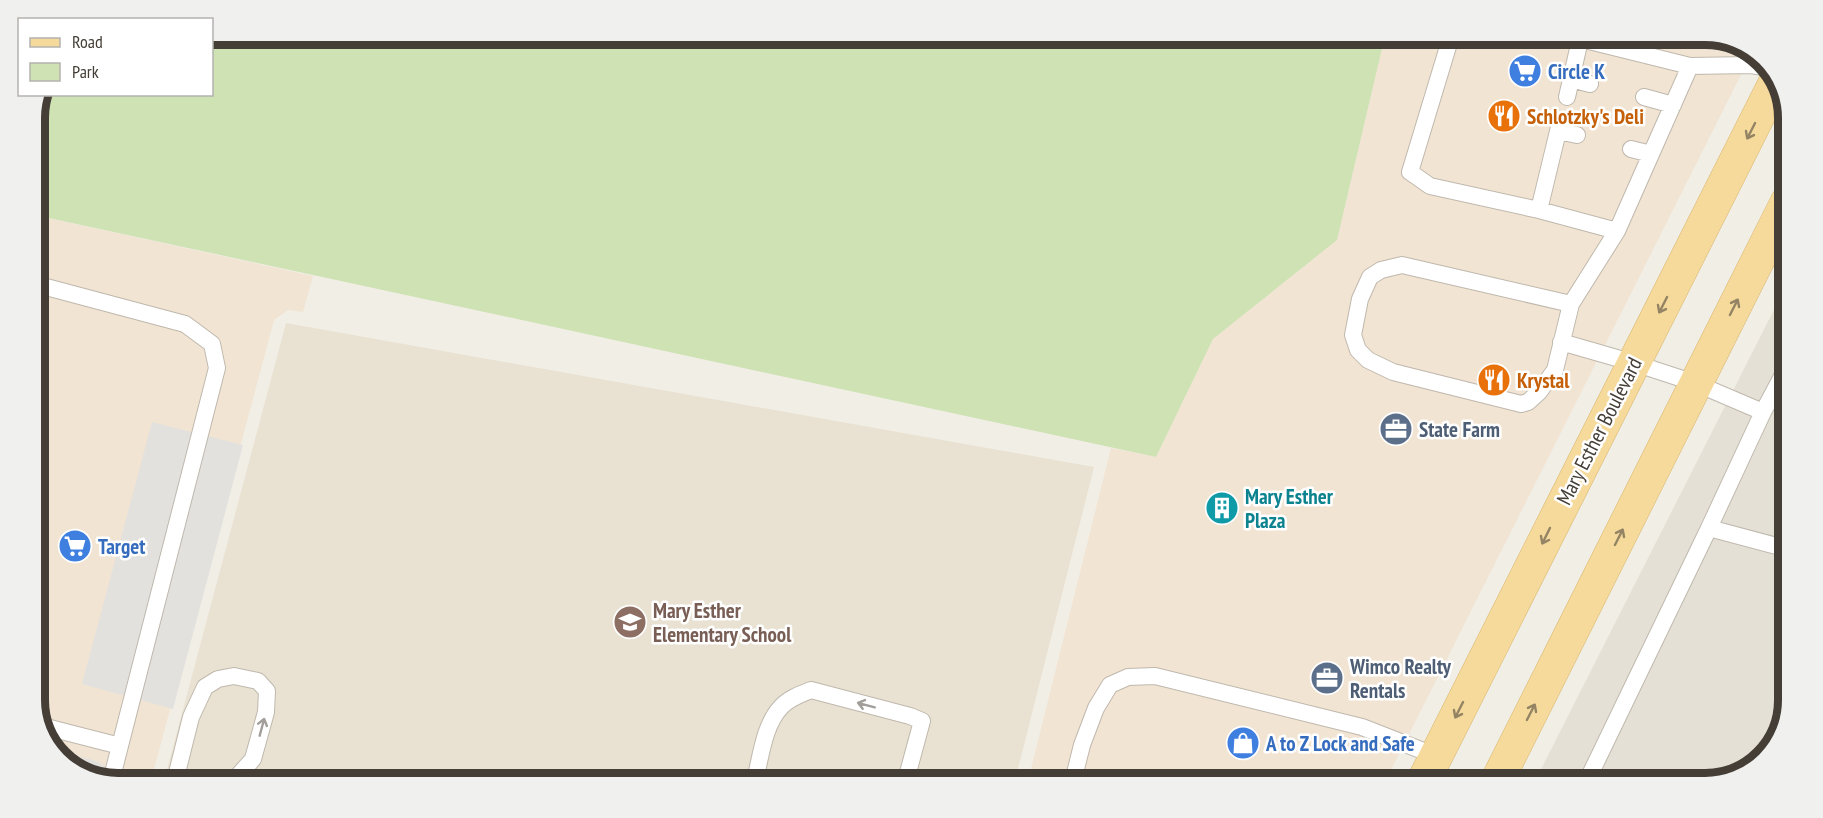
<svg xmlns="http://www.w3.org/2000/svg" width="1823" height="818" font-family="'PT Sans Narrow',sans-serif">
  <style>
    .residential { fill: #e5e0d5 }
    .commercial { fill: #f2e4d3 }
    .education { fill: #e9e2d2 }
    .green { fill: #cee2b3 }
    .parking { fill: #e3e1de }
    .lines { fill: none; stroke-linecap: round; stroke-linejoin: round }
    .lane-casing { stroke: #bfb8ad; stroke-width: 18 }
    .primary-casing { stroke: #d8b66e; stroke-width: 34 }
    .lane { stroke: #fff; stroke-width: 16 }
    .primary { stroke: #f5da9c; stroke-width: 33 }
    .oneway { stroke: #948464 }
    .oneway2 { stroke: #a29e9a }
    .labels { text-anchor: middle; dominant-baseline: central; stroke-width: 5; stroke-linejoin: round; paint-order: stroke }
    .shop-label { font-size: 21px; font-weight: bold; fill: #366cbe; stroke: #fff; text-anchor: start }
    .food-label { font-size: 21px; font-weight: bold; fill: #c56008; stroke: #fff; text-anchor: start }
    .service-label { font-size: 21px; font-weight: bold; fill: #4e5e75; stroke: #fff; text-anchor: start }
    .street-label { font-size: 21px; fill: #443e36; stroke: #fff }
    .culture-label { font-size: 21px; font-weight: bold; fill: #0d838f; stroke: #fff; text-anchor: start }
    .education-label { font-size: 21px; font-weight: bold; fill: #785e54; stroke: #fff; text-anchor: start }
    .rim { fill: none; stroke: #443e36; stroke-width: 8 }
  </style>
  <rect width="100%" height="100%" fill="#f1eee6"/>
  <!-- residential -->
  <path class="residential" d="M 1787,284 L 1782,732 L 1752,769 L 1706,783 L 1534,783 Z"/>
  <!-- commercial -->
  <path class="commercial" d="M 1384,40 L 1737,41 L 1752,53 L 1385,782 L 1028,781 L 1111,448 L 1156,457 L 1213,339 L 1337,240 Z
    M 35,215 L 313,276 L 303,312 L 288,310 L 274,320 L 152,777 L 86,777 L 49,747 L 35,706 Z"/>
  <!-- education -->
  <path class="education" d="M 286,323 L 1094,467 L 1015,781 L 165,777 Z"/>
  <!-- green -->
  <path class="green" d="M 212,35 L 1384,40 L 1337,240 L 1213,339 L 1156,457 L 35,215 L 35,113 L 43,95 L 212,94 Z"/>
  <!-- parking -->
  <path class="parking" d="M 152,422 L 243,445 L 173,709 L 82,684 Z
    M 52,749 L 96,761 L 124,777 L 86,777 Z"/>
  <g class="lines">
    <!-- lane casing -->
    <g class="lane-casing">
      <path id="lane" d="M 1450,40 L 1410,172 L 1430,186 L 1539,210 L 1617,231
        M 1585,40 L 1690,66
        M 1571,79 L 1590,84
        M 1567,97 L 1580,40
        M 1644,97 L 1673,105
        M 1558,131 L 1577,135
        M 1631,149 L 1651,154
        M 1539,210 L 1560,123
        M 1402,265 L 1571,304 L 1555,370 L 1539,392 L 1528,402 L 1521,404 L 1393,372 L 1368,360 L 1358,350 L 1353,335 L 1360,299 L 1370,277 L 1381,270 Z
        M 35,284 L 185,324 L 212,344 L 217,368 L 112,777
        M 1571,304 L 1617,231 L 1690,66 L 1751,65 L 1770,68
        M 1561,342 L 1634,363 L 1695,383 L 1763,412 L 1709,528
        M 1763,412 L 1786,369
        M 42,726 L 120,746
        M 176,777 L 191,717 L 205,687 L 218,679 L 234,676 L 258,681 L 267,691 L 266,712 L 253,759 L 236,778
        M 755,780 C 761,756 764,725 781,707 C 789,698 801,694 811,690 L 910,716 L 922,721 L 906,780
        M 1073,781 L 1082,745 L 1096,708 L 1110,685 L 1128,677 L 1155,676 L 1362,727 L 1436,756
        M 1586,783 L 1709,528 L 1784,548"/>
    </g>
    <!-- primary casing -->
    <g class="primary-casing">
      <path id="primary" d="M 1423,782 L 1777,79
        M 1496,783 L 1787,202"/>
    </g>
    <!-- lane -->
    <use href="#lane" class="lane"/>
    <!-- primary -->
    <use href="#primary" class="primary"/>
  </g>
  <!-- one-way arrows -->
  <defs><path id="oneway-shaft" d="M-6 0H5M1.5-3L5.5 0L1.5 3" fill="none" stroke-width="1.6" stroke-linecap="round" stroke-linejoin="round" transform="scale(1.5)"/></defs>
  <g class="oneway">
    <use href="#oneway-shaft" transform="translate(1751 131) rotate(117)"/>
    <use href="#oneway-shaft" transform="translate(1663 305) rotate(117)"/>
    <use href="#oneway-shaft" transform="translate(1734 307) rotate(-63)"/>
    <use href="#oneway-shaft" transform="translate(1546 536) rotate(116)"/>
    <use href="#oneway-shaft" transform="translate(1619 537) rotate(-63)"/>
    <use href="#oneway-shaft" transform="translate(1459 710) rotate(117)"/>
    <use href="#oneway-shaft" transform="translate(1531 712) rotate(-63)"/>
  </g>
  <g class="oneway2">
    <use href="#oneway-shaft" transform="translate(866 705) rotate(-165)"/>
    <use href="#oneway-shaft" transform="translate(262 727) rotate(-75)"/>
  </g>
  <!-- icons -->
  <defs>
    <g id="supermarket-disc" transform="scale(1.725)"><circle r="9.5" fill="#3f7fe0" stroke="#fff"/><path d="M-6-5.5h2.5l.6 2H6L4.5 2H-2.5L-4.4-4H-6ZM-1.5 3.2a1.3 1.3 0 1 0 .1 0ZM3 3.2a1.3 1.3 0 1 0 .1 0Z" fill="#fff"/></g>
    <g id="restaurant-disc" transform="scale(1.725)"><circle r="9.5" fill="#e8710a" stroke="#fff"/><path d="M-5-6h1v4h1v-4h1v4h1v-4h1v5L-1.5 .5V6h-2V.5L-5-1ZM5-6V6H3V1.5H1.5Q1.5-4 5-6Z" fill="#fff"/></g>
    <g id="office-disc" transform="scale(1.725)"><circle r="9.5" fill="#5c6f8a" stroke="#fff"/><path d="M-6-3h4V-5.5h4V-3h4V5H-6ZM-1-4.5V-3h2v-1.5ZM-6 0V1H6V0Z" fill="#fff"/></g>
    <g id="building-disc" transform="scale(1.725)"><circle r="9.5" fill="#0f9aa8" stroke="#fff"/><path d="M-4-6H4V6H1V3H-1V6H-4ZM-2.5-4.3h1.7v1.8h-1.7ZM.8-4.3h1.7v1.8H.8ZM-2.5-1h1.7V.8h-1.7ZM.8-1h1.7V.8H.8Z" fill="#fff"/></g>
    <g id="school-disc" transform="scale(1.725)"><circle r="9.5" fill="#8d6e63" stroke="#fff"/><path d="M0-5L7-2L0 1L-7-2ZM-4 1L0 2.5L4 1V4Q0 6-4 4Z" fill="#fff"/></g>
    <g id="shop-disc" transform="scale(1.725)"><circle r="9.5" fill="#3f7fe0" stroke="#fff"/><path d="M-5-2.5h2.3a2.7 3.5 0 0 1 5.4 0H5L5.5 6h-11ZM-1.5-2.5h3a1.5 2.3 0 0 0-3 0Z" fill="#fff"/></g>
  </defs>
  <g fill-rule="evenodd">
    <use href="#supermarket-disc" x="1525" y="71"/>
    <use href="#restaurant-disc" x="1504" y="116"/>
    <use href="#restaurant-disc" x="1494" y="380"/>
    <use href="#office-disc" x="1396" y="429"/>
    <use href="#building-disc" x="1222" y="508"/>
    <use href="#supermarket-disc" x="75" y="546"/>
    <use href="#school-disc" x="630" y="622"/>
    <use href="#office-disc" x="1327" y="678"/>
    <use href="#shop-disc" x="1243" y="743"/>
  </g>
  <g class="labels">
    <!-- shop labels -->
    <g class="shop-label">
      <text x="1548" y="71">Circle K</text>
      <text x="98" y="546">Target</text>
      <text x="1266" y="743">A to Z Lock and Safe</text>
    </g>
    <!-- food labels -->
    <g class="food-label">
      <text x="1527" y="116">Schlotzky's Deli</text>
      <text x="1517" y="380">Krystal</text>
    </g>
    <!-- service labels -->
    <g class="service-label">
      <text x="1419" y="429">State Farm</text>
      <text x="1350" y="666">Wimco Realty<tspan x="1350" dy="24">Rentals</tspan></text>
    </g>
    <!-- street labels -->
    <g class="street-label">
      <text transform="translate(1599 431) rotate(-63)">Mary Esther Boulevard</text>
    </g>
    <!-- culture labels -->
    <g class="culture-label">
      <text x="1245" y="496">Mary Esther<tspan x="1245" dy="24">Plaza</tspan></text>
    </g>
    <!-- education labels -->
    <g class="education-label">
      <text x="653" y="610">Mary Esther<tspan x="653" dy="24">Elementary School</tspan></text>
    </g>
  </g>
  <!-- crop -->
  <path d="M0 0H1823V818H0ZM118 45H1705A73 73 0 0 1 1778 118V700A73 73 0 0 1 1705 773H118A73 73 0 0 1 45 700V118A73 73 0 0 1 118 45Z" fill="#f0f0ef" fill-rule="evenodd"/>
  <path class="rim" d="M118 45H1705A73 73 0 0 1 1778 118V700A73 73 0 0 1 1705 773H118A73 73 0 0 1 45 700V118A73 73 0 0 1 118 45Z"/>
  <!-- legend -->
  <rect x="18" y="18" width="195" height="78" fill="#ffffff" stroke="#b4b2af" stroke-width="1.5"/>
  <rect x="30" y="38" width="30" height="9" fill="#f5da9c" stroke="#b4b2af" stroke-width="1.5"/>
  <text x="72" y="48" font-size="18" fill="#443e36">Road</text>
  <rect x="30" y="63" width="30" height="18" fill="#cee2b3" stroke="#b4b2af" stroke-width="1.5"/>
  <text x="72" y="78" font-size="18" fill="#443e36">Park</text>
</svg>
